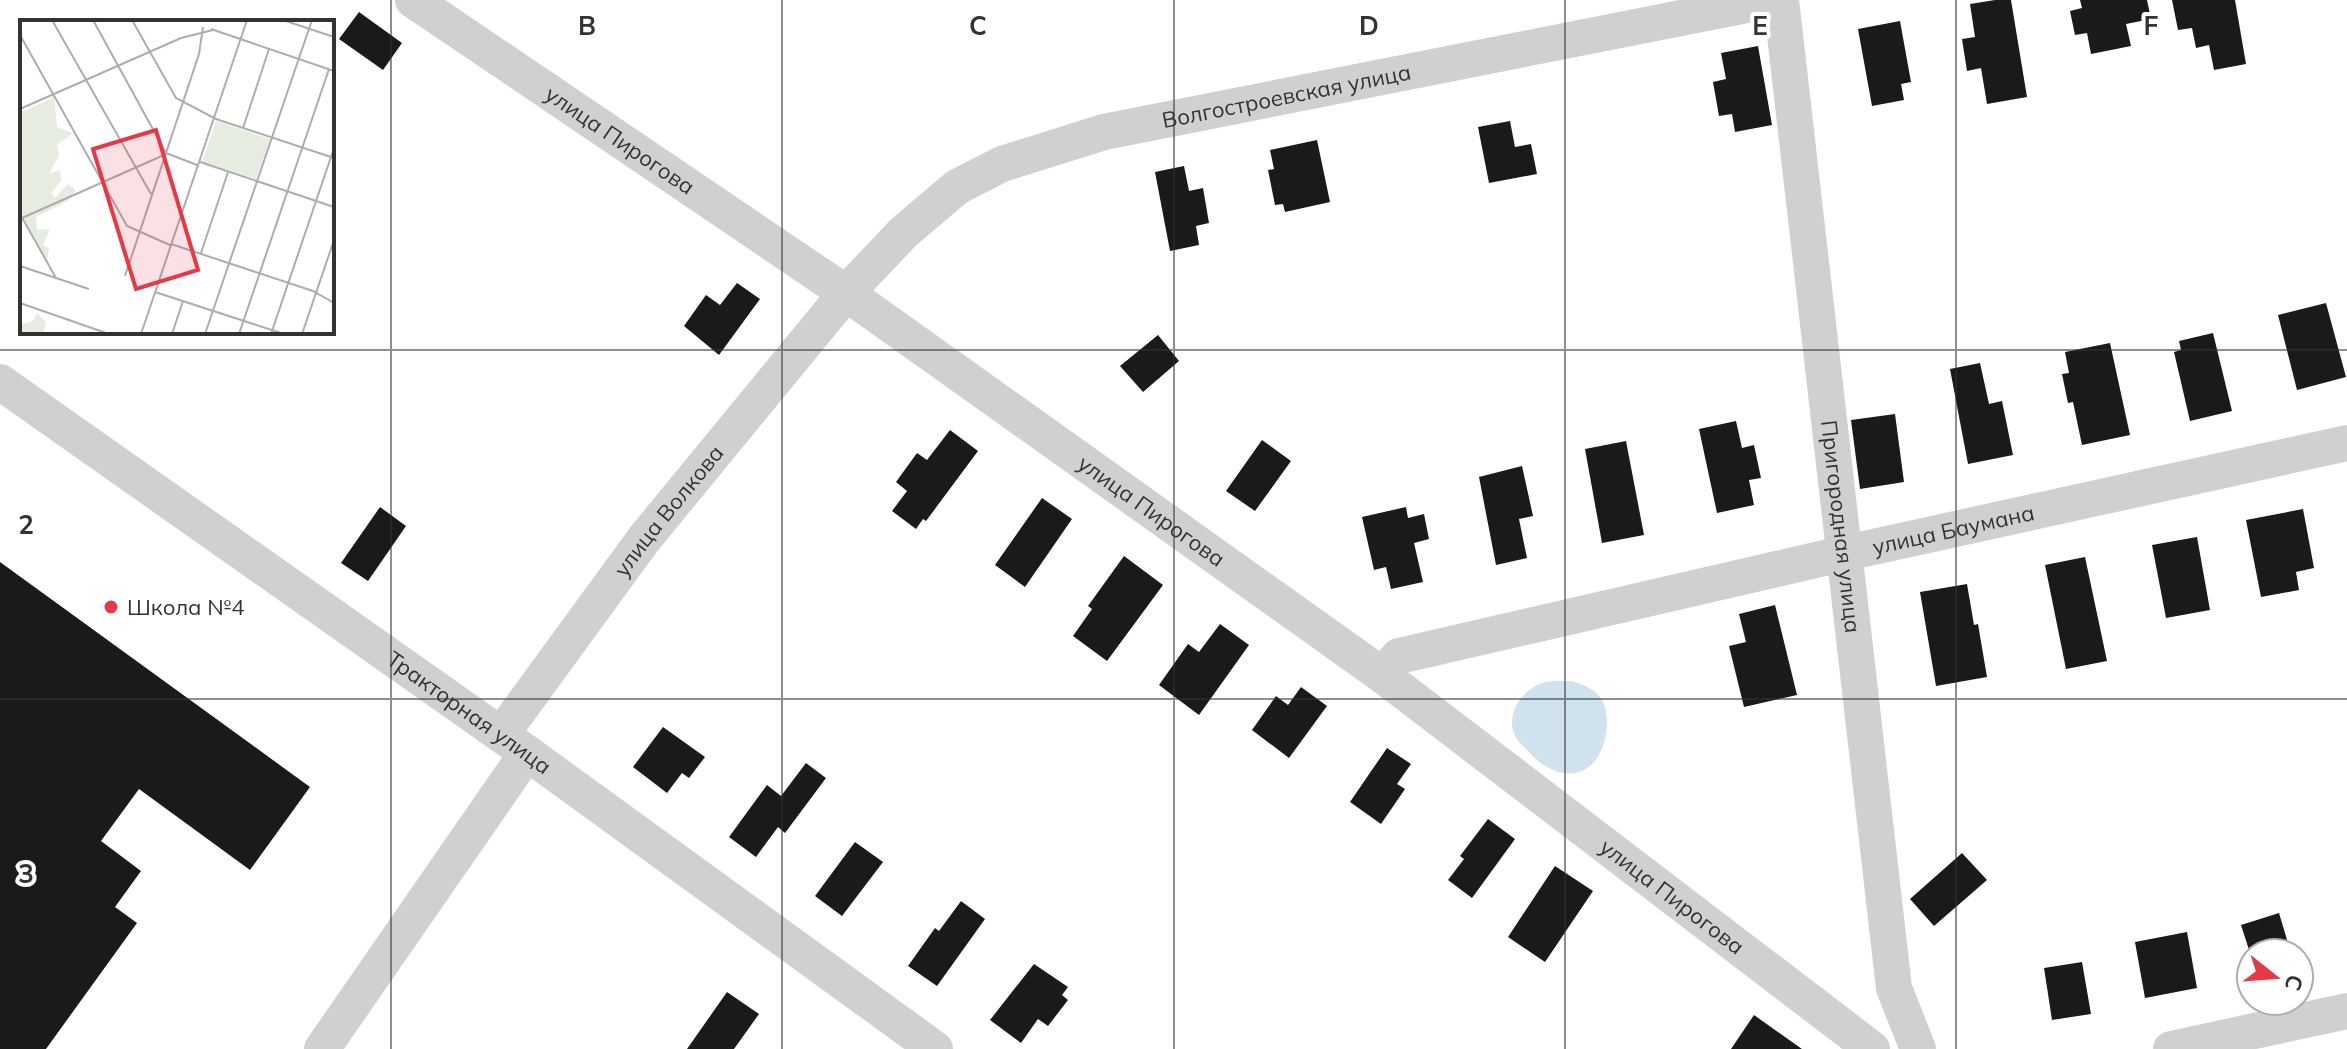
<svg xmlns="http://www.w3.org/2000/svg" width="2347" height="1049" font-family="Mulish,sans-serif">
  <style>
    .water { fill: #cfe2ee }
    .building { fill: #1a1a1a }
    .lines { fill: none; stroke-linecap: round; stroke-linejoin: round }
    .minor { stroke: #d0d0d0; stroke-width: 36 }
    .grid { fill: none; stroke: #333; stroke-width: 2; stroke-opacity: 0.55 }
    .poi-dot { fill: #e63946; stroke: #fff; stroke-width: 3 }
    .labels { text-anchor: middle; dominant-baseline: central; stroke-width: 8; stroke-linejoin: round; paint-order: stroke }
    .street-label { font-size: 22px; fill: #333; stroke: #fff }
    .poi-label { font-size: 22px; fill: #333; stroke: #fff; text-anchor: start }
    .inset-road { fill: none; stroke: #adadad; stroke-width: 2 }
    .view { fill: #e63946; fill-opacity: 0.15; stroke: #e63946; stroke-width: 4 }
    .inset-edge { fill: none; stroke: #333; stroke-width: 4 }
    .grid-label { font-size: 26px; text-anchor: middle; font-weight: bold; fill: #333; stroke: #fff; stroke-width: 8; stroke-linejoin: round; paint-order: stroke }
  </style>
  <rect width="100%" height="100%" fill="#fff"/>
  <!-- water -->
  <path class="water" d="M 1572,681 C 1583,685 1596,689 1602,700 C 1606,707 1607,717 1607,724 C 1605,763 1579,788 1542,764 C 1535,760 1530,752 1524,747 C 1498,725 1518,688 1547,682 C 1555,680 1564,681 1572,681 Z"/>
  <!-- building -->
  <path class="building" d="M 1995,0 L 2011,0 L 2027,97 L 1987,104 L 1981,68 L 1967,71 L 1962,39 L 1975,37 L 1970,4 Z
    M 2080,0 L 2147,0 L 2151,19 L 2126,24 L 2131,46 L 2091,54 L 2087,33 L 2075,35 L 2070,11 L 2082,8 Z
    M 2172,0 L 2235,0 L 2246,64 L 2214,70 L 2209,45 L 2196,48 L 2192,28 L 2178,30 Z
    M 359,12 L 402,43 L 383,70 L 339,39 Z
    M 1900,21 L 1911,82 L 1901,84 L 1904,100 L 1872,106 L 1858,29 Z
    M 1758,46 L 1772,125 L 1735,132 L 1732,114 L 1719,116 L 1713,82 L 1726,79 L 1721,53 Z
    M 1510,121 L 1515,147 L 1531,144 L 1537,174 L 1489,183 L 1478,127 Z
    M 1317,140 L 1330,202 L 1285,212 L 1283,204 L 1275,205 L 1268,170 L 1274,169 L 1270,150 Z
    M 1184,166 L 1189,191 L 1203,188 L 1209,223 L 1196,226 L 1199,245 L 1170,251 L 1155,172 Z
    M 737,283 L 760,299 L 719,355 L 684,326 L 706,295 L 720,305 Z
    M 2326,303 L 2346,377 L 2297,390 L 2278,315 Z
    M 2213,333 L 2232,411 L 2190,421 L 2174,352 L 2181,350 L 2179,341 Z
    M 1158,335 L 1179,361 L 1143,392 L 1120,366 Z
    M 2110,343 L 2130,435 L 2082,445 L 2073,402 L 2068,403 L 2062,374 L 2069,373 L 2065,352 Z
    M 1980,363 L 1989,404 L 2002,401 L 2013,455 L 1968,464 L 1950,369 Z
    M 1895,414 L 1904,482 L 1860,489 L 1851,420 Z
    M 1736,421 L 1742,448 L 1754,445 L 1761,478 L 1749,480 L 1754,505 L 1717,513 L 1699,429 Z
    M 950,430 L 978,451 L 926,521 L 923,519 L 916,529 L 892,511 L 907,491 L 896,482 L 917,453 L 927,460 Z
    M 1262,440 L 1291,461 L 1255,511 L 1226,491 Z
    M 1626,441 L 1644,535 L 1602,543 L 1585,449 Z
    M 1522,466 L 1533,516 L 1519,519 L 1527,558 L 1496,565 L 1479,477 Z
    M 1042,498 L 1072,519 L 1025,587 L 995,565 Z
    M 380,507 L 406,526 L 368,581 L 341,563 Z
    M 1406,507 L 1408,518 L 1424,514 L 1429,539 L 1414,543 L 1423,582 L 1391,589 L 1386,567 L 1374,570 L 1362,517 Z
    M 2303,509 L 2314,568 L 2296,572 L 2299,590 L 2261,597 L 2246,520 Z
    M 2197,537 L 2210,610 L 2166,618 L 2152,545 Z
    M 1124,556 L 1163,585 L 1107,661 L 1073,636 L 1092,609 L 1088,606 Z
    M 2085,557 L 2107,661 L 2066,669 L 2045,565 Z
    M 0,562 L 310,787 L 250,870 L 139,789 L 101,841 L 141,871 L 115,907 L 137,923 L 46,1049 L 0,1049 Z
    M 1967,584 L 1974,625 L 1978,624 L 1987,677 L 1936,686 L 1920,592 Z
    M 1775,605 L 1797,695 L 1744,707 L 1729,646 L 1746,642 L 1739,614 Z
    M 1220,624 L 1249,645 L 1199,715 L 1159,685 L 1188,644 L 1199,652 Z
    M 1301,687 L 1327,706 L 1289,758 L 1252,730 L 1276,696 L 1288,705 Z
    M 663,727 L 705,757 L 689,778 L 682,773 L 667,793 L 633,767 Z
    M 1387,748 L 1411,764 L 1397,784 L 1405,789 L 1381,824 L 1350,802 Z
    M 806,763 L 826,778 L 785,833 L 778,827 L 756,857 L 729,837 L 767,785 L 781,796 Z
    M 1488,819 L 1515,839 L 1472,898 L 1448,880 L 1464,859 L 1460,856 Z
    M 855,842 L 883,862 L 842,916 L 815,896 Z
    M 1962,853 L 1987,880 L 1934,926 L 1910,899 Z
    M 1555,866 L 1593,891 L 1545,962 L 1508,937 Z
    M 961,901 L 985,919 L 937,986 L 908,966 L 935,928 L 939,931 Z
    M 2279,913 L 2291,953 L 2250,953 L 2241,925 Z
    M 2187,932 L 2197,988 L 2145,998 L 2135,942 Z
    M 2082,962 L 2091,1014 L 2052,1020 L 2044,968 Z
    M 1034,964 L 1068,987 L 1062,995 L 1068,1000 L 1048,1026 L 1038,1019 L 1021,1043 L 990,1020 Z
    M 727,992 L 759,1014 L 734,1049 L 687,1049 Z
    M 1754,1015 L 1802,1049 L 1731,1049 Z"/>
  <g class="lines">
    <!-- minor -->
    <g class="minor">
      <path id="s1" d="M 413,0 L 846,293 L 1382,675 L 1872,1049"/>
      <path id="s2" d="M 1781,0 L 1894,988 L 1918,1049"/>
      <path id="s3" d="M 0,382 L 527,753 L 935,1049"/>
      <path id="s4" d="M 1382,675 L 1399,656 L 1846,553 L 2347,443"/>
      <path id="s5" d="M 501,735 L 644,539 L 846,293 L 904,232 L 957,187 L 1002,164 L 1104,132 L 1772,0"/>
      <path d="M 322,1049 L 527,753"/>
      <path d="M 2171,1049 L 2347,1011"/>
    </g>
  </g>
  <!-- grid -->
  <path class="grid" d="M 391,0 L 391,1049M 782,0 L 782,1049M 1174,0 L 1174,1049M 1565,0 L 1565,1049M 1956,0 L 1956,1049M 0,350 L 2347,350M 0,699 L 2347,699"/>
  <!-- markers -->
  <circle class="poi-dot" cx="111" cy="607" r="8"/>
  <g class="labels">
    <!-- street labels -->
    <g class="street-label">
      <text stroke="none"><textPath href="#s5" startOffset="1058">Волгостроевская улица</textPath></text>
      <text stroke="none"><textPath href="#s1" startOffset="250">улица Пирогова</textPath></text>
      <text stroke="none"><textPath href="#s5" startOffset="280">улица Волкова</textPath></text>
      <text stroke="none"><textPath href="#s1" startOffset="898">улица Пирогова</textPath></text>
      <text stroke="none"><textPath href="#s2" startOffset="530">Пригородная улица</textPath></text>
      <text stroke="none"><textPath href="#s4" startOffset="594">улица Баумана</textPath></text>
      <text stroke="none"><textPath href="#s3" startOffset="574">Тракторная улица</textPath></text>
      <text stroke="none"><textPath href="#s1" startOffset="1546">улица Пирогова</textPath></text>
    </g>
    <!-- poi labels -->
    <g class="poi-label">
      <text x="127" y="607">Школа №4</text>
    </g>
  </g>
  <!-- overview -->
  <g transform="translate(20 20)">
    <rect width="314" height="314" fill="#fff"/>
    <path d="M 34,77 L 37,107 L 53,113 L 37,125 L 39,135 L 29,154 L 40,150 L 41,161 L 31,173 L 35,178 L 48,164 L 56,170 L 48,181 L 16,197 L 17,210 L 30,209 L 23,225 L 29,228 L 27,242 L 0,191 L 0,93 ZM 196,101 L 250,119 L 236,159 L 182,142 ZM 17,293 L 26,302 L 23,314 L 0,314 L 0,305 L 13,301 Z" fill="#e6ecdf"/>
    <path class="inset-road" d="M 32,0 L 131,174M 73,0 L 146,133M 112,0 L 156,78 L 196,99 L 314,138M 263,0 L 314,17M 191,9 L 314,51M 0,15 L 107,206 L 150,225M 0,89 L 161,18 L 193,10M 223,108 L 249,29M 146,133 L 177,145M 180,142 L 314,187M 0,194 L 36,258M 2,198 L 144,135M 151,224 L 293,271 L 314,283M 181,233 L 208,152M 0,246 L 69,269M 105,256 L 179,34 L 183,7M 135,272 L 264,314M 0,283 L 89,314M 121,314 L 227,0M 152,314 L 163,281M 185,314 L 292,0M 219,314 L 309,49M 251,314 L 314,128M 282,314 L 314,220"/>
    <path class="view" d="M 136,110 L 178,250 L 116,269 L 73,129 Z"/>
    <rect width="314" height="314" class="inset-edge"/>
  </g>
  <g class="grid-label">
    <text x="587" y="35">B</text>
    <text x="978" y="35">C</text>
    <text x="1369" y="35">D</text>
    <text x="1760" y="35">E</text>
    <text x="2151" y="35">F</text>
    <text x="26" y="534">2</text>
    <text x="26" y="883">3</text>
  </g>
  <!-- north arrow -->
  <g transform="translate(2275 977) rotate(107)"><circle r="38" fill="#ffffff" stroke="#adadad" stroke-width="2"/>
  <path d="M0-6L14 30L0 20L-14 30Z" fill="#e63946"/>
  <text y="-12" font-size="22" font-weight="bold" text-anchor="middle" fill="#333333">С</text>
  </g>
</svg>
